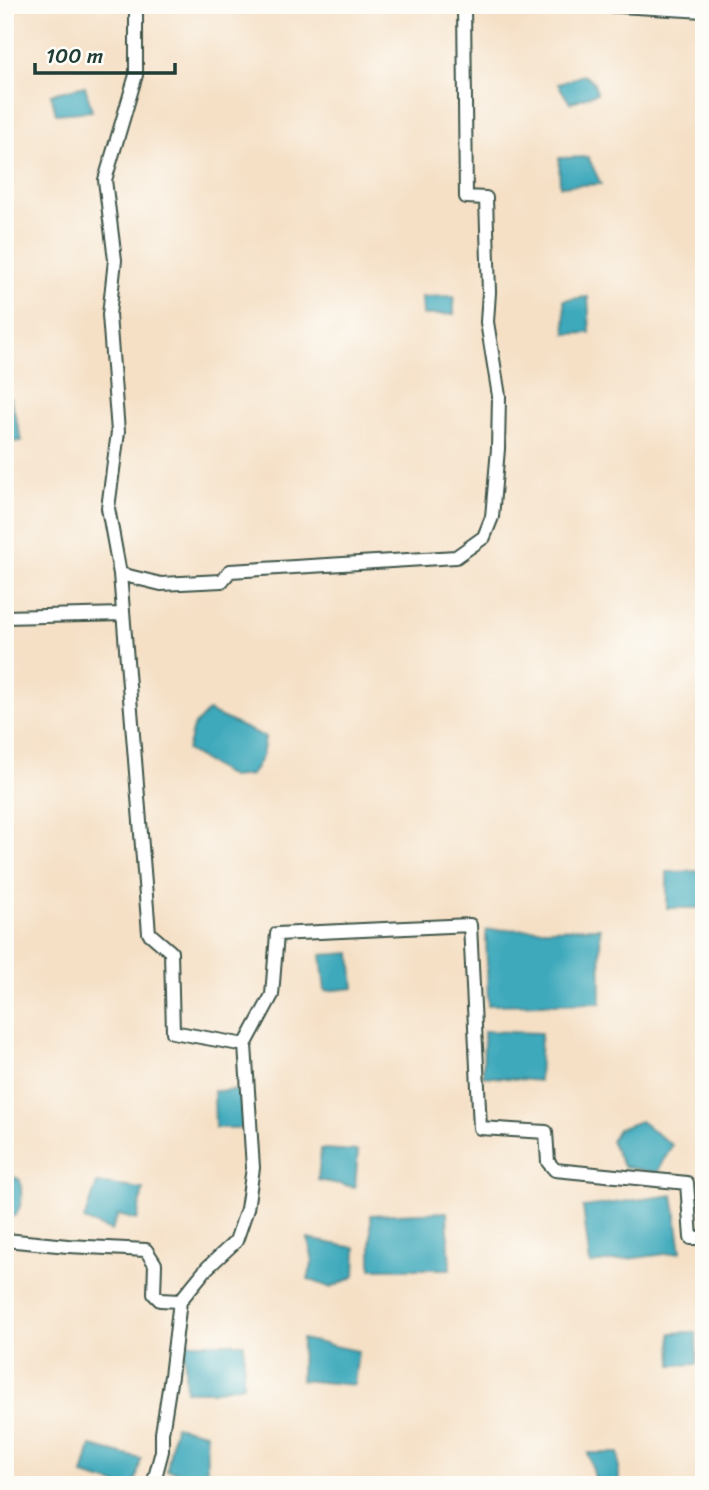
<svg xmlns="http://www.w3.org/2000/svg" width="709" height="1490" font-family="Sriracha,sans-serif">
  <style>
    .water { fill: #3ca9bb; stroke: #2e7378; stroke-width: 2 }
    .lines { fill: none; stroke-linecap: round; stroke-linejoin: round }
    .minor-casing { stroke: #3f554a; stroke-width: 16 }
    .minor { stroke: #fff; stroke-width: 12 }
  </style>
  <rect width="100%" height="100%" fill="#fdfcf7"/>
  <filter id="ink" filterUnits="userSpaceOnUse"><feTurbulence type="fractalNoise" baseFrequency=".0143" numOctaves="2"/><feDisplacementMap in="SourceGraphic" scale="14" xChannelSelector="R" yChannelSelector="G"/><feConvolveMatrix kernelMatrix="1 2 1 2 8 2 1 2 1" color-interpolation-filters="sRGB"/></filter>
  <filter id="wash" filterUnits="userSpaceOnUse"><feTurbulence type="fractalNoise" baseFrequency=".00686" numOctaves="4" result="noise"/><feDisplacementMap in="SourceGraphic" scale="28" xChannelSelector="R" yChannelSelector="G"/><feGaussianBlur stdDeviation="1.57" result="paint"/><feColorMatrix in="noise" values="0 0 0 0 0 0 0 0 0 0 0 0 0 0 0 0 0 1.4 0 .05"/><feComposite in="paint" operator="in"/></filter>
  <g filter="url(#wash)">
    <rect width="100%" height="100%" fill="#f5e0c6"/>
    <!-- water -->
    <path class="water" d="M 583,75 L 593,81 L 597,93 L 570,103 L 558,84 Z
      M 85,86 L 92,111 L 56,114 L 51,94 Z
      M 588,157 L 601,184 L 560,186 L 559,158 Z
      M 454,296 L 454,314 L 423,315 L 422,297 Z
      M 588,297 L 590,333 L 566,334 L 564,300 Z
      M 5,396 L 10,397 L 22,441 L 5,442 Z
      M 208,711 L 265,737 L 262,757 L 251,775 L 231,777 L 187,750 L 193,727 Z
      M 704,871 L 704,908 L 667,908 L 667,872 Z
      M 600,928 L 601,1003 L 488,1005 L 486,930 Z
      M 351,953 L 354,988 L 325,991 L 321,955 Z
      M 484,1031 L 541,1033 L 539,1081 L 483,1076 Z
      M 242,1090 L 244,1128 L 215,1128 L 214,1091 Z
      M 640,1121 L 672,1145 L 657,1173 L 623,1166 L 611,1141 L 618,1129 Z
      M 321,1149 L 358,1151 L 355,1187 L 318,1180 Z
      M 6,1173 L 20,1180 C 22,1192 23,1205 15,1216 L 5,1217 Z
      M 97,1183 L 143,1189 L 137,1220 L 118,1215 L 111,1231 L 84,1220 Z
      M 673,1195 L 681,1252 L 590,1264 L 583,1207 Z
      M 447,1212 L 450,1269 L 371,1269 L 371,1215 Z
      M 308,1239 L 356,1248 L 355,1276 L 331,1288 L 308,1279 L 313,1261 Z
      M 696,1332 L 697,1364 L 672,1365 L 671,1333 Z
      M 302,1339 L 358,1351 L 354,1385 L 301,1380 Z
      M 184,1343 L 244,1343 L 243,1385 L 212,1391 L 186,1391 Z
      M 175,1426 L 206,1433 L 207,1468 L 200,1476 L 167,1470 Z
      M 91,1446 L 141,1459 L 135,1485 L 118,1485 L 83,1475 Z
      M 588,1453 L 619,1453 L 619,1485 L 597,1485 Z"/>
  </g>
  <g filter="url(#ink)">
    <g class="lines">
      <!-- minor casing -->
      <g class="minor-casing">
        <path id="minor" d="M 136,5 L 136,75 L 105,180 L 115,260 L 109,315 L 118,432 L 108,508 L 120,574 L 149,933 L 171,952 L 173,1032 L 245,1045 L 253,1168 L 247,1209 L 236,1241 L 207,1268 L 180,1301 L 171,1376 L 162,1433 L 162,1451 L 153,1485
          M 603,5 L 704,11
          M 120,574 L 161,584 L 222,581 L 230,571 L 456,557 L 484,537 L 492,517 L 498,449 L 499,396 L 487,322 L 489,292 L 486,198 L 466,197 L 464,5
          M 5,617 L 123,614
          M 245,1045 L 272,995 L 277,934 L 470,925 L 480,1128 L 546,1132 L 548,1162 L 555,1170 L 687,1183 L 691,1238 L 704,1238
          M 5,1240 L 68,1246 L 146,1250 L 155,1264 L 154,1294 L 160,1300 L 180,1301"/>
      </g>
      <!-- minor -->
      <use href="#minor" class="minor"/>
    </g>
  </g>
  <!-- margin -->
  <rect width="709" height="1490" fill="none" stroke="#fdfcf7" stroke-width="28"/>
  <!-- scale -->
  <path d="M35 63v10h140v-10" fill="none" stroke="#1f3d34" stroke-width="3.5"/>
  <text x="46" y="63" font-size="21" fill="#1f3d34" stroke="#fdfcf7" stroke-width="5" paint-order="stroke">100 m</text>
</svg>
